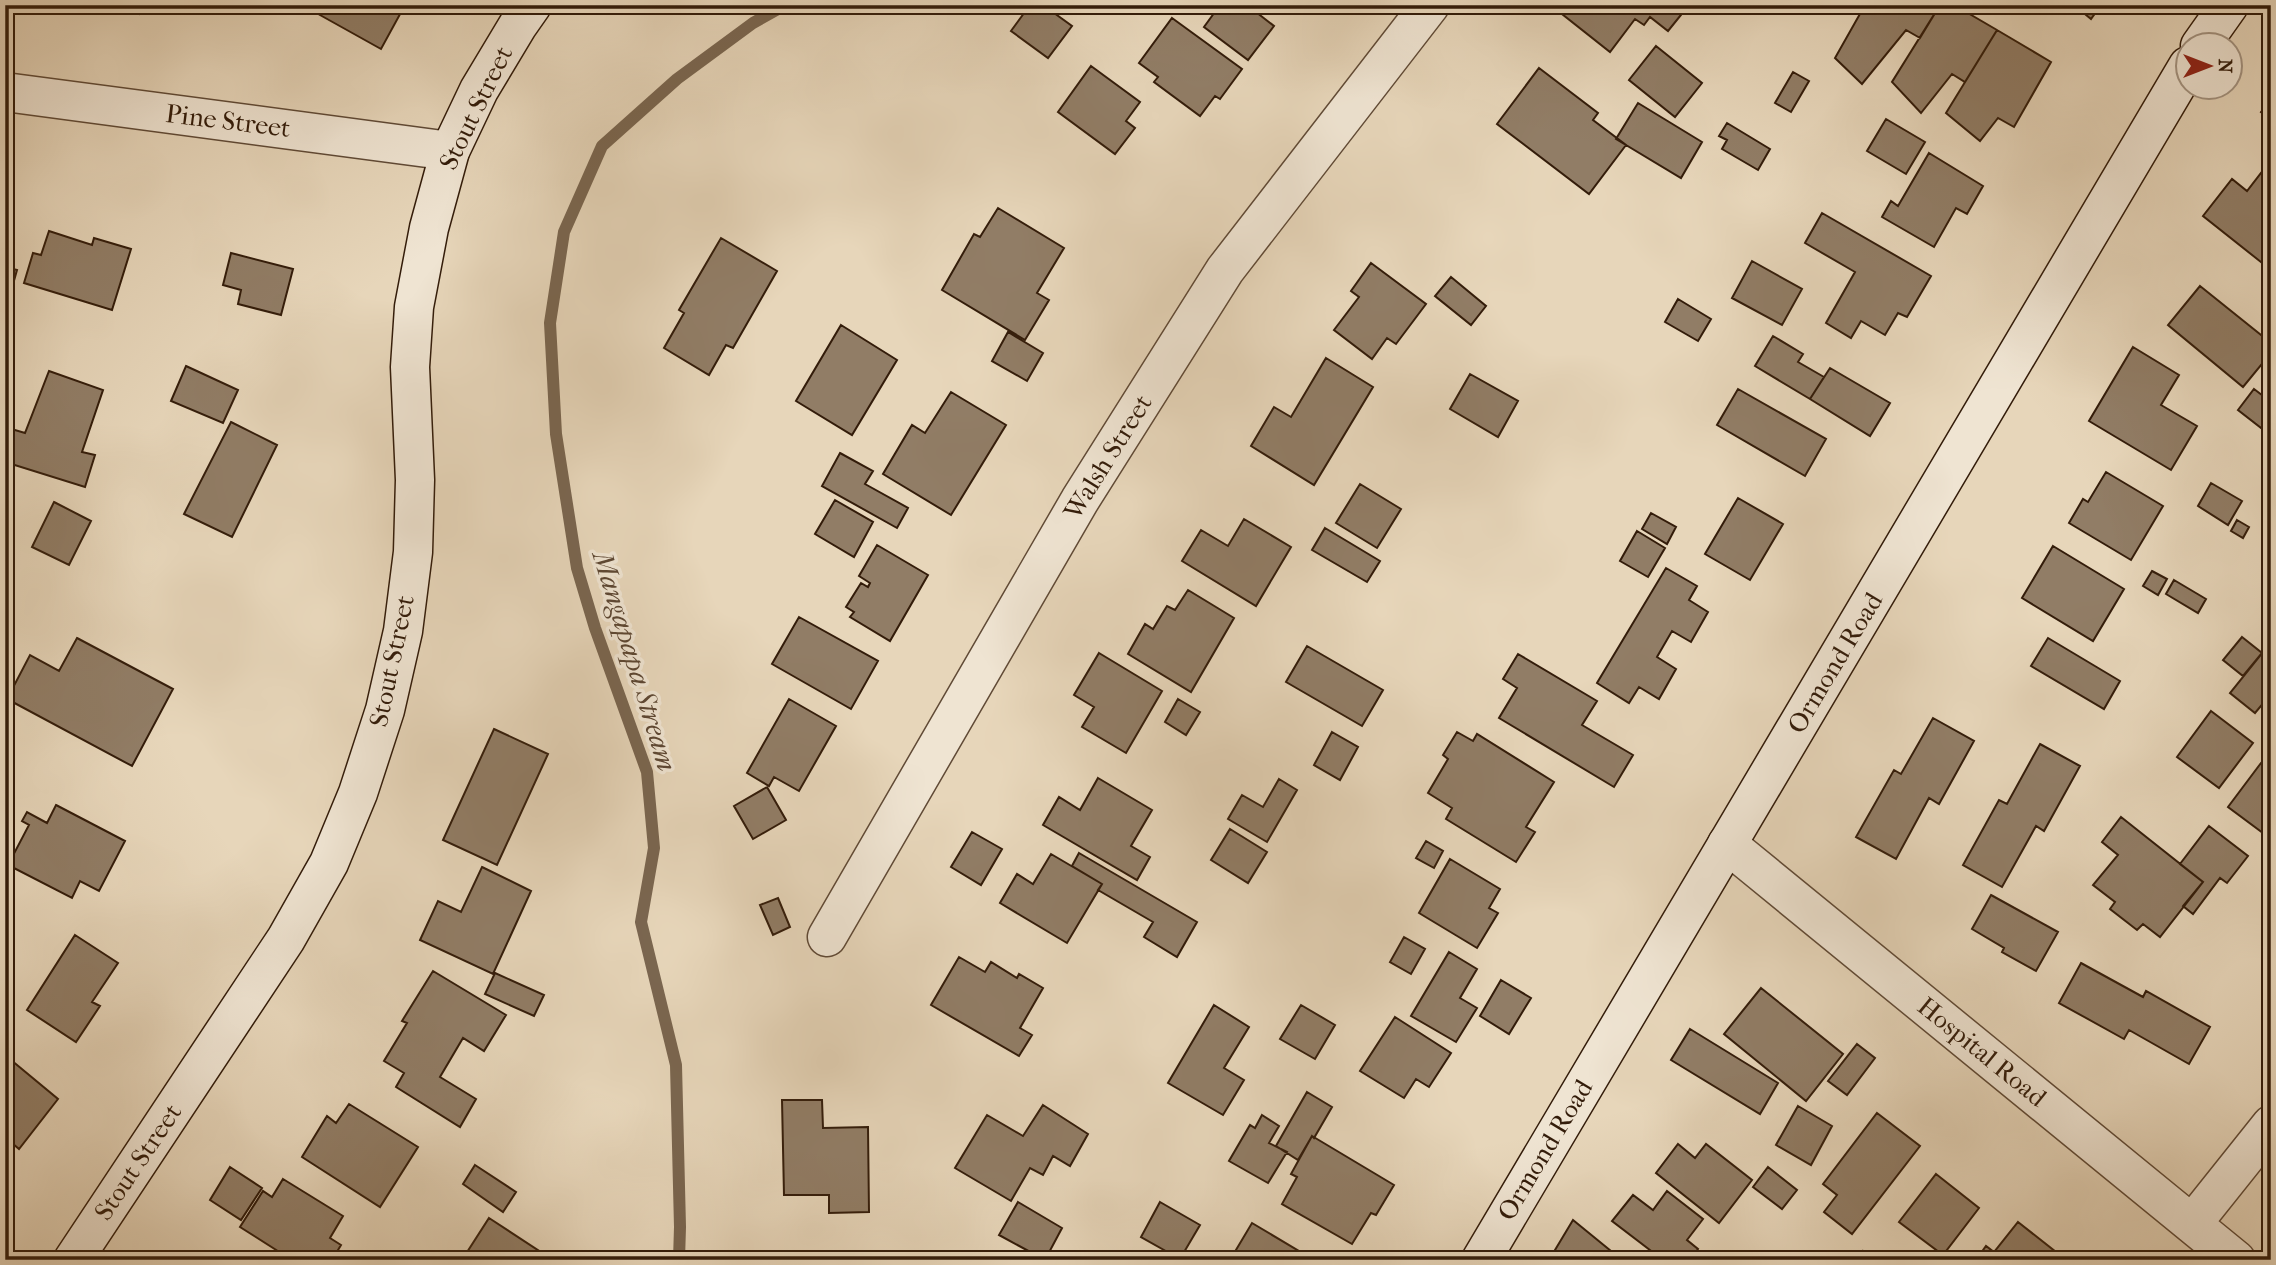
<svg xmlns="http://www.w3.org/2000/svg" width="2276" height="1265" font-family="'IM FELL French Canon',serif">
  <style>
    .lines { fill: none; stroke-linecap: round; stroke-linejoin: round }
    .stream { stroke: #7a6650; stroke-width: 12 }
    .building { fill: #917d66; stroke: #331c0a; stroke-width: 2 }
    .street-casing { stroke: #604a36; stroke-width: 41 }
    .secondary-casing { stroke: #331c0a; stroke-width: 41 }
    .street { stroke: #efe4d2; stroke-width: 38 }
    .secondary { stroke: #efe4d2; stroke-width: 38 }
    .labels { text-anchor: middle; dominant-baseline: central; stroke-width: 7; stroke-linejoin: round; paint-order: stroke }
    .street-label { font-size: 26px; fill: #331c0a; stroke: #efe4d2 }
    .water-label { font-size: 28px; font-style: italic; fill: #5d4733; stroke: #efe4d2 }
  </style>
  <rect width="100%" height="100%" fill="#e7d6ba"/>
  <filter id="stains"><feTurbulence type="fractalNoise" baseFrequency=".00286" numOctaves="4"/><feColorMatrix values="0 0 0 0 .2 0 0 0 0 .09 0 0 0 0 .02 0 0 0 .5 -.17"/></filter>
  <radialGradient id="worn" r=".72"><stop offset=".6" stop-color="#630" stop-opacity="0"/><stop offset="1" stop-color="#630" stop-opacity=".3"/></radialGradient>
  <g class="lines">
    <!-- stream -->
    <path class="stream" d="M 679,1260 L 680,1227 L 676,1065 L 641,922 L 654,848 L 647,772 L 595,628 L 577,568 L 556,434 L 550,323 L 564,232 L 602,146 L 677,79 L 753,23 L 785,5"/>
  </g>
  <!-- building -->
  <path class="building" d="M 120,5 L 143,5 L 139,14 Z
    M 314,5 L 405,5 L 381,49 L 311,10 Z
    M 1030,5 L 1043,5 L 1072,26 L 1048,58 L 1011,31 Z
    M 1220,5 L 1247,5 L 1274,26 L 1248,60 L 1204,27 Z
    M 1569,5 L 1689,5 L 1668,31 L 1650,17 L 1644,25 L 1635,19 L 1610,52 L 1562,14 Z
    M 1865,5 L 1940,5 L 1920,38 L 1906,30 L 1862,84 L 1835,58 Z
    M 1940,5 L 1954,5 L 1997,30 L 1965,82 L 1952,74 L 1921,113 L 1892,82 Z
    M 2074,5 L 2101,5 L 2091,19 Z
    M 1172,18 L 1242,69 L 1220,99 L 1215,96 L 1200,116 L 1154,82 L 1158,77 L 1139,63 Z
    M 1997,30 L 2051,62 L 2014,127 L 1998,118 L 1980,141 L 1946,113 Z
    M 1656,46 L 1702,83 L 1675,117 L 1629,80 Z
    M 1091,66 L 1140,102 L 1126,121 L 1135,128 L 1115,154 L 1058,112 Z
    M 1539,68 L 1598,113 L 1593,120 L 1626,145 L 1589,194 L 1497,124 Z
    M 1793,72 L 1809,81 L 1791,112 L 1775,103 Z
    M 2271,100 L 2271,120 L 2261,112 Z
    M 1638,103 L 1702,142 L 1681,178 L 1616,139 Z
    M 1886,119 L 1925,142 L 1906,174 L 1867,151 Z
    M 1727,123 L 1770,149 L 1758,170 L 1722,149 L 1727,140 L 1719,136 Z
    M 1929,153 L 1983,186 L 1967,214 L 1956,208 L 1934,247 L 1882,217 L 1891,201 L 1898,206 Z
    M 2271,160 L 2271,270 L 2203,216 L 2232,179 L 2247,191 Z
    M 998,208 L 1064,248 L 1037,293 L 1049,300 L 1025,340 L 942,290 L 974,234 L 980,237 Z
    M 1822,213 L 1931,276 L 1907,317 L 1898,313 L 1885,335 L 1861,321 L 1851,338 L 1826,323 L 1855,272 L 1805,243 Z
    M 49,231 L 92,245 L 94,238 L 131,249 L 112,310 L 24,283 L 33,253 L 41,255 Z
    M 721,238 L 777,271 L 733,348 L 726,345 L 709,375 L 664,348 L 684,313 L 679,310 Z
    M 231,253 L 293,269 L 281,315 L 238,304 L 241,290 L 223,285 Z
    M 1752,261 L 1802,289 L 1782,325 L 1732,298 Z
    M 1371,263 L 1426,304 L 1396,344 L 1387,338 L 1372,359 L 1334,330 L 1359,297 L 1351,291 Z
    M 5,267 L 17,270 L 5,313 Z
    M 1451,277 L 1486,306 L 1471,325 L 1435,296 Z
    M 2200,286 L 2271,343 L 2271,353 L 2243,387 L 2168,325 Z
    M 1678,299 L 1711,319 L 1698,341 L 1665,322 Z
    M 841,325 L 897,360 L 852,435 L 796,401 Z
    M 1008,332 L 1043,353 L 1027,381 L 992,361 Z
    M 1773,336 L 1803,354 L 1798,362 L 1824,377 L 1810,399 L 1755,366 Z
    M 2133,347 L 2179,375 L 2161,405 L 2197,426 L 2171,470 L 2089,421 Z
    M 1326,358 L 1373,387 L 1314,485 L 1251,446 L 1274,407 L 1291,417 Z
    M 186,366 L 238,390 L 223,423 L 171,401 Z
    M 1830,368 L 1890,403 L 1870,436 L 1810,399 Z
    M 49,371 L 103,390 L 82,452 L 95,455 L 85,487 L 5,462 L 5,427 L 25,433 Z
    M 1470,374 L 1518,401 L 1498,437 L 1450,409 Z
    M 1738,389 L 1826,439 L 1805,476 L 1717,425 Z
    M 2254,389 L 2271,402 L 2271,423 L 2265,431 L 2238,410 Z
    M 951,392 L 1006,425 L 951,515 L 883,474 L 912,425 L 925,433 Z
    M 231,422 L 277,445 L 232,537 L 184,514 Z
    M 840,453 L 873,471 L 865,484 L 908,508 L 897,528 L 822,486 Z
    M 2106,472 L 2163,506 L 2131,560 L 2069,523 L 2083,499 L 2088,502 Z
    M 2211,483 L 2242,501 L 2228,525 L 2198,506 Z
    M 1360,484 L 1401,509 L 1377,548 L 1336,523 Z
    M 1738,498 L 1783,524 L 1750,580 L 1705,554 Z
    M 835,500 L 873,522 L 854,557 L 815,534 Z
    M 54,502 L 91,521 L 69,565 L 32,547 Z
    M 1651,513 L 1676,527 L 1667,544 L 1642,529 Z
    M 1244,519 L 1291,547 L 1256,606 L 1182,561 L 1201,530 L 1228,546 Z
    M 2237,520 L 2249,527 L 2243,538 L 2231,531 Z
    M 1325,528 L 1380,561 L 1367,582 L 1312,550 Z
    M 1637,531 L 1665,548 L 1648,577 L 1620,561 Z
    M 877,545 L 928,575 L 890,641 L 850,617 L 854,612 L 846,607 L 861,583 L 868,587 L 870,583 L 859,576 Z
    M 2053,546 L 2124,589 L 2093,641 L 2022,598 Z
    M 1666,568 L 1697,586 L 1689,600 L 1708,612 L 1691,642 L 1672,631 L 1657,657 L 1676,669 L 1659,699 L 1639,687 L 1629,703 L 1597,683 Z
    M 2152,571 L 2167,579 L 2158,595 L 2143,586 Z
    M 2174,580 L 2206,599 L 2198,613 L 2166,594 Z
    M 1188,590 L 1234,618 L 1191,692 L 1128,654 L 1145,624 L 1153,629 L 1167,606 L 1175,610 Z
    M 799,617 L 878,661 L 851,709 L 772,664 Z
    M 2242,637 L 2262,653 L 2243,676 L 2223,660 Z
    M 77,638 L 173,689 L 132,766 L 7,699 L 30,655 L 59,671 Z
    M 2048,638 L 2120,681 L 2104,709 L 2031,666 Z
    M 2271,642 L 2271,694 L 2255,713 L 2230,693 Z
    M 1307,646 L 1383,690 L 1362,726 L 1286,682 Z
    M 1099,653 L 1162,691 L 1126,753 L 1082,727 L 1094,707 L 1074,695 Z
    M 1518,654 L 1597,701 L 1582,725 L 1633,755 L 1614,787 L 1499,718 L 1517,688 L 1503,679 Z
    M 789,699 L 836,726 L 799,791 L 774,777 L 769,786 L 747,773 Z
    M 1178,699 L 1200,712 L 1186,735 L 1165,722 Z
    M 2211,711 L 2253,743 L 2219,788 L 2177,757 Z
    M 1933,718 L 1974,741 L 1939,804 L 1929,798 L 1896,859 L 1856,837 L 1894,770 L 1901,774 Z
    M 494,729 L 548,754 L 497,865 L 443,840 Z
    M 1332,732 L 1358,747 L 1340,780 L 1314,765 Z
    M 1457,732 L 1473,741 L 1477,734 L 1554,782 L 1526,827 L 1535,832 L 1516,862 L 1446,819 L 1452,808 L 1428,793 L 1448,759 L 1443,755 Z
    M 2040,744 L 2080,766 L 2044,831 L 2036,826 L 2002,887 L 1963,865 L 1999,800 L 2007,804 Z
    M 2261,763 L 2271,770 L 2271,839 L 2228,807 Z
    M 1098,778 L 1152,810 L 1131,846 L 1150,857 L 1137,880 L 1043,825 L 1059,797 L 1080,810 Z
    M 1279,779 L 1297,790 L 1267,842 L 1228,819 L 1242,795 L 1263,807 Z
    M 767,787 L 786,820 L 753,839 L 734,806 Z
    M 56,805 L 125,841 L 99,891 L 80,881 L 72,898 L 8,865 L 29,825 L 22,821 L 27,812 L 47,823 Z
    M 2121,817 L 2203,882 L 2160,937 L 2143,924 L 2137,930 L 2110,909 L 2115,902 L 2093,885 L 2118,855 L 2102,842 Z
    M 2209,826 L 2248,856 L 2227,883 L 2220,878 L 2193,914 L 2183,906 L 2203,882 L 2180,864 Z
    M 1230,829 L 1267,852 L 1248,883 L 1211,860 Z
    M 972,832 L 1002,849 L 981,885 L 951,867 Z
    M 1426,841 L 1443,851 L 1434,868 L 1416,858 Z
    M 1079,853 L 1197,922 L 1177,957 L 1144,937 L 1153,922 L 1098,890 L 1102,884 L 1072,866 Z
    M 1051,854 L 1102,884 L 1067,943 L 1000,903 L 1017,874 L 1033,884 Z
    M 1450,859 L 1500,889 L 1489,908 L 1498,913 L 1477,948 L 1419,913 Z
    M 482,867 L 531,891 L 493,974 L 420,940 L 438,901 L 461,912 Z
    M 1991,895 L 2058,932 L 2036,971 L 2002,952 L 2004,948 L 1972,929 Z
    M 778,898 L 790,927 L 773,935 L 760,905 Z
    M 75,935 L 118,963 L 92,1002 L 100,1006 L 76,1042 L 27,1010 Z
    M 1404,937 L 1425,949 L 1411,974 L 1390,962 Z
    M 1449,952 L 1477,969 L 1460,998 L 1477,1008 L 1456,1042 L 1411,1016 Z
    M 959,957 L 985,972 L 991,962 L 1017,978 L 1019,974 L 1043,988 L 1020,1028 L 1032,1035 L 1019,1056 L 931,1005 Z
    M 2081,963 L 2143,997 L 2146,991 L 2210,1027 L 2189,1064 L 2129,1030 L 2124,1039 L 2059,1003 Z
    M 433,971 L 506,1015 L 484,1051 L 463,1038 L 440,1077 L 476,1099 L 460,1127 L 396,1087 L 404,1073 L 384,1061 L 407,1023 L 402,1021 Z
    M 495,973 L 544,995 L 534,1016 L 485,994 Z
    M 1501,980 L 1531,998 L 1509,1034 L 1480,1016 Z
    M 1761,988 L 1843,1054 L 1806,1101 L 1724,1034 Z
    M 1214,1005 L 1249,1027 L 1224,1068 L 1244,1080 L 1223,1115 L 1168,1083 Z
    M 1301,1005 L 1335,1025 L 1315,1059 L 1280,1039 Z
    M 1395,1017 L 1451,1053 L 1429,1087 L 1416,1079 L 1404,1098 L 1360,1071 Z
    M 1690,1029 L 1778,1083 L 1760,1114 L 1671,1060 Z
    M 1857,1044 L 1875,1058 L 1847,1095 L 1828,1081 Z
    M 11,1060 L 58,1099 L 19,1149 L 5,1137 L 5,1066 Z
    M 1307,1092 L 1332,1107 L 1314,1138 L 1312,1136 L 1298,1160 L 1276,1146 Z
    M 782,1100 L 822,1100 L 823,1128 L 868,1127 L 869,1212 L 829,1213 L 829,1195 L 784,1195 Z
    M 349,1104 L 418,1147 L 380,1207 L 302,1157 L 327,1116 L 336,1123 Z
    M 1043,1105 L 1088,1134 L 1070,1166 L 1053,1156 L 1043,1175 L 1030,1168 L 1011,1201 L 955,1168 L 987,1115 L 1023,1136 Z
    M 1798,1106 L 1832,1126 L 1811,1165 L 1776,1145 Z
    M 1877,1113 L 1920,1146 L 1852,1234 L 1824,1212 L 1837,1195 L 1823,1184 Z
    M 1262,1115 L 1279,1126 L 1269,1143 L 1287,1152 L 1268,1183 L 1229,1161 L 1250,1125 L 1255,1128 Z
    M 1312,1136 L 1394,1185 L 1376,1215 L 1371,1213 L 1352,1244 L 1282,1204 L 1297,1177 L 1291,1174 Z
    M 1678,1144 L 1695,1158 L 1706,1144 L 1752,1180 L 1719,1223 L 1656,1173 Z
    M 475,1165 L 516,1192 L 503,1212 L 463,1184 Z
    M 230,1167 L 262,1188 L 241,1220 L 210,1200 Z
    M 1768,1167 L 1797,1190 L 1782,1209 L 1753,1187 Z
    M 1936,1174 L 1979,1208 L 1943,1255 L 1899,1222 Z
    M 283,1179 L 343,1216 L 330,1238 L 341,1245 L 332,1260 L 292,1260 L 240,1227 L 263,1191 L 272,1197 Z
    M 1667,1191 L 1703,1219 L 1687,1240 L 1698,1249 L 1690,1260 L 1663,1260 L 1612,1221 L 1633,1195 L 1653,1210 Z
    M 1018,1202 L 1062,1228 L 1045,1260 L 999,1235 Z
    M 1160,1202 L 1200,1225 L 1180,1259 L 1141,1237 Z
    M 489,1218 L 553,1260 L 462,1260 Z
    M 1573,1220 L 1622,1260 L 1549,1260 Z
    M 2018,1222 L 2056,1252 L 2050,1260 L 1976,1260 L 1986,1246 L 1994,1252 Z
    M 1252,1223 L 1314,1260 L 1230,1260 Z
    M 1863,1251 L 1875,1260 L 1857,1260 Z
    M 1066,1252 L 1080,1260 L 1062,1260 Z
    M 987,1253 L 999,1260 L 983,1260 Z"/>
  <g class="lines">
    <!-- street casing -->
    <g class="street-casing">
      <path id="street" d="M 5,92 L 450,151
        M 1727,844 L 2236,1260
        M 827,937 L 1080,500 L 1225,270 L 1430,5
        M 2192,1224 L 2271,1125"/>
    </g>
    <!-- secondary casing -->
    <g class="secondary-casing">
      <path id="secondary" d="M 2200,46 L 2229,5
        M 73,1260 L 286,939 L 329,863 L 358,793 L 385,710 L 403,631 L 413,552 L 415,480 L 410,367 L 414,307 L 429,228 L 450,151 L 479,90 L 518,25 L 532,5
        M 1481,1260 L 2188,66"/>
    </g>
    <!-- street -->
    <use href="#street" class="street"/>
    <!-- secondary -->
    <use href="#secondary" class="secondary"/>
  </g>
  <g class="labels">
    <!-- street labels -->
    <g class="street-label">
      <text transform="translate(476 108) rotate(-64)">Stout Street</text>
      <text transform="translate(228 121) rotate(7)">Pine Street</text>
      <text transform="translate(1108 457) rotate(-58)">Walsh Street</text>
      <text transform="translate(392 661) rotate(-78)">Stout Street</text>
      <text transform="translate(1835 663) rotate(-59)">Ormond Road</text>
      <text transform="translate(1982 1052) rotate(39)">Hospital Road</text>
      <text transform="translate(1545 1150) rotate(-59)">Ormond Road</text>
      <text transform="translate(138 1162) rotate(-56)">Stout Street</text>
    </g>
    <!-- water labels -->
    <g class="water-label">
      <text transform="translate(635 661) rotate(73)">Mangapapa Stream</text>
    </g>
  </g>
  <!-- margin -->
  <rect width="2276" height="1265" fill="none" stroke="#e7d6ba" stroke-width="28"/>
  <rect x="7" y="7" width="2262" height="1251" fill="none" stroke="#331c0a" stroke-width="3.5"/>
  <rect x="14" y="14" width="2248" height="1237" fill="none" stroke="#331c0a" stroke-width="2"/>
  <!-- north arrow -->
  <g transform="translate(2209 66) rotate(90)"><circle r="33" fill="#efe4d2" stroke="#a49482" stroke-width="2"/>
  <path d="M0-5L12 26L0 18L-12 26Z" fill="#8f2418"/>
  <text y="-10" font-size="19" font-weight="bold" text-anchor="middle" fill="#331c0a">N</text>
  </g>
  <rect width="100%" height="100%" filter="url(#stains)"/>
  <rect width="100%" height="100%" fill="url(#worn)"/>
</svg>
